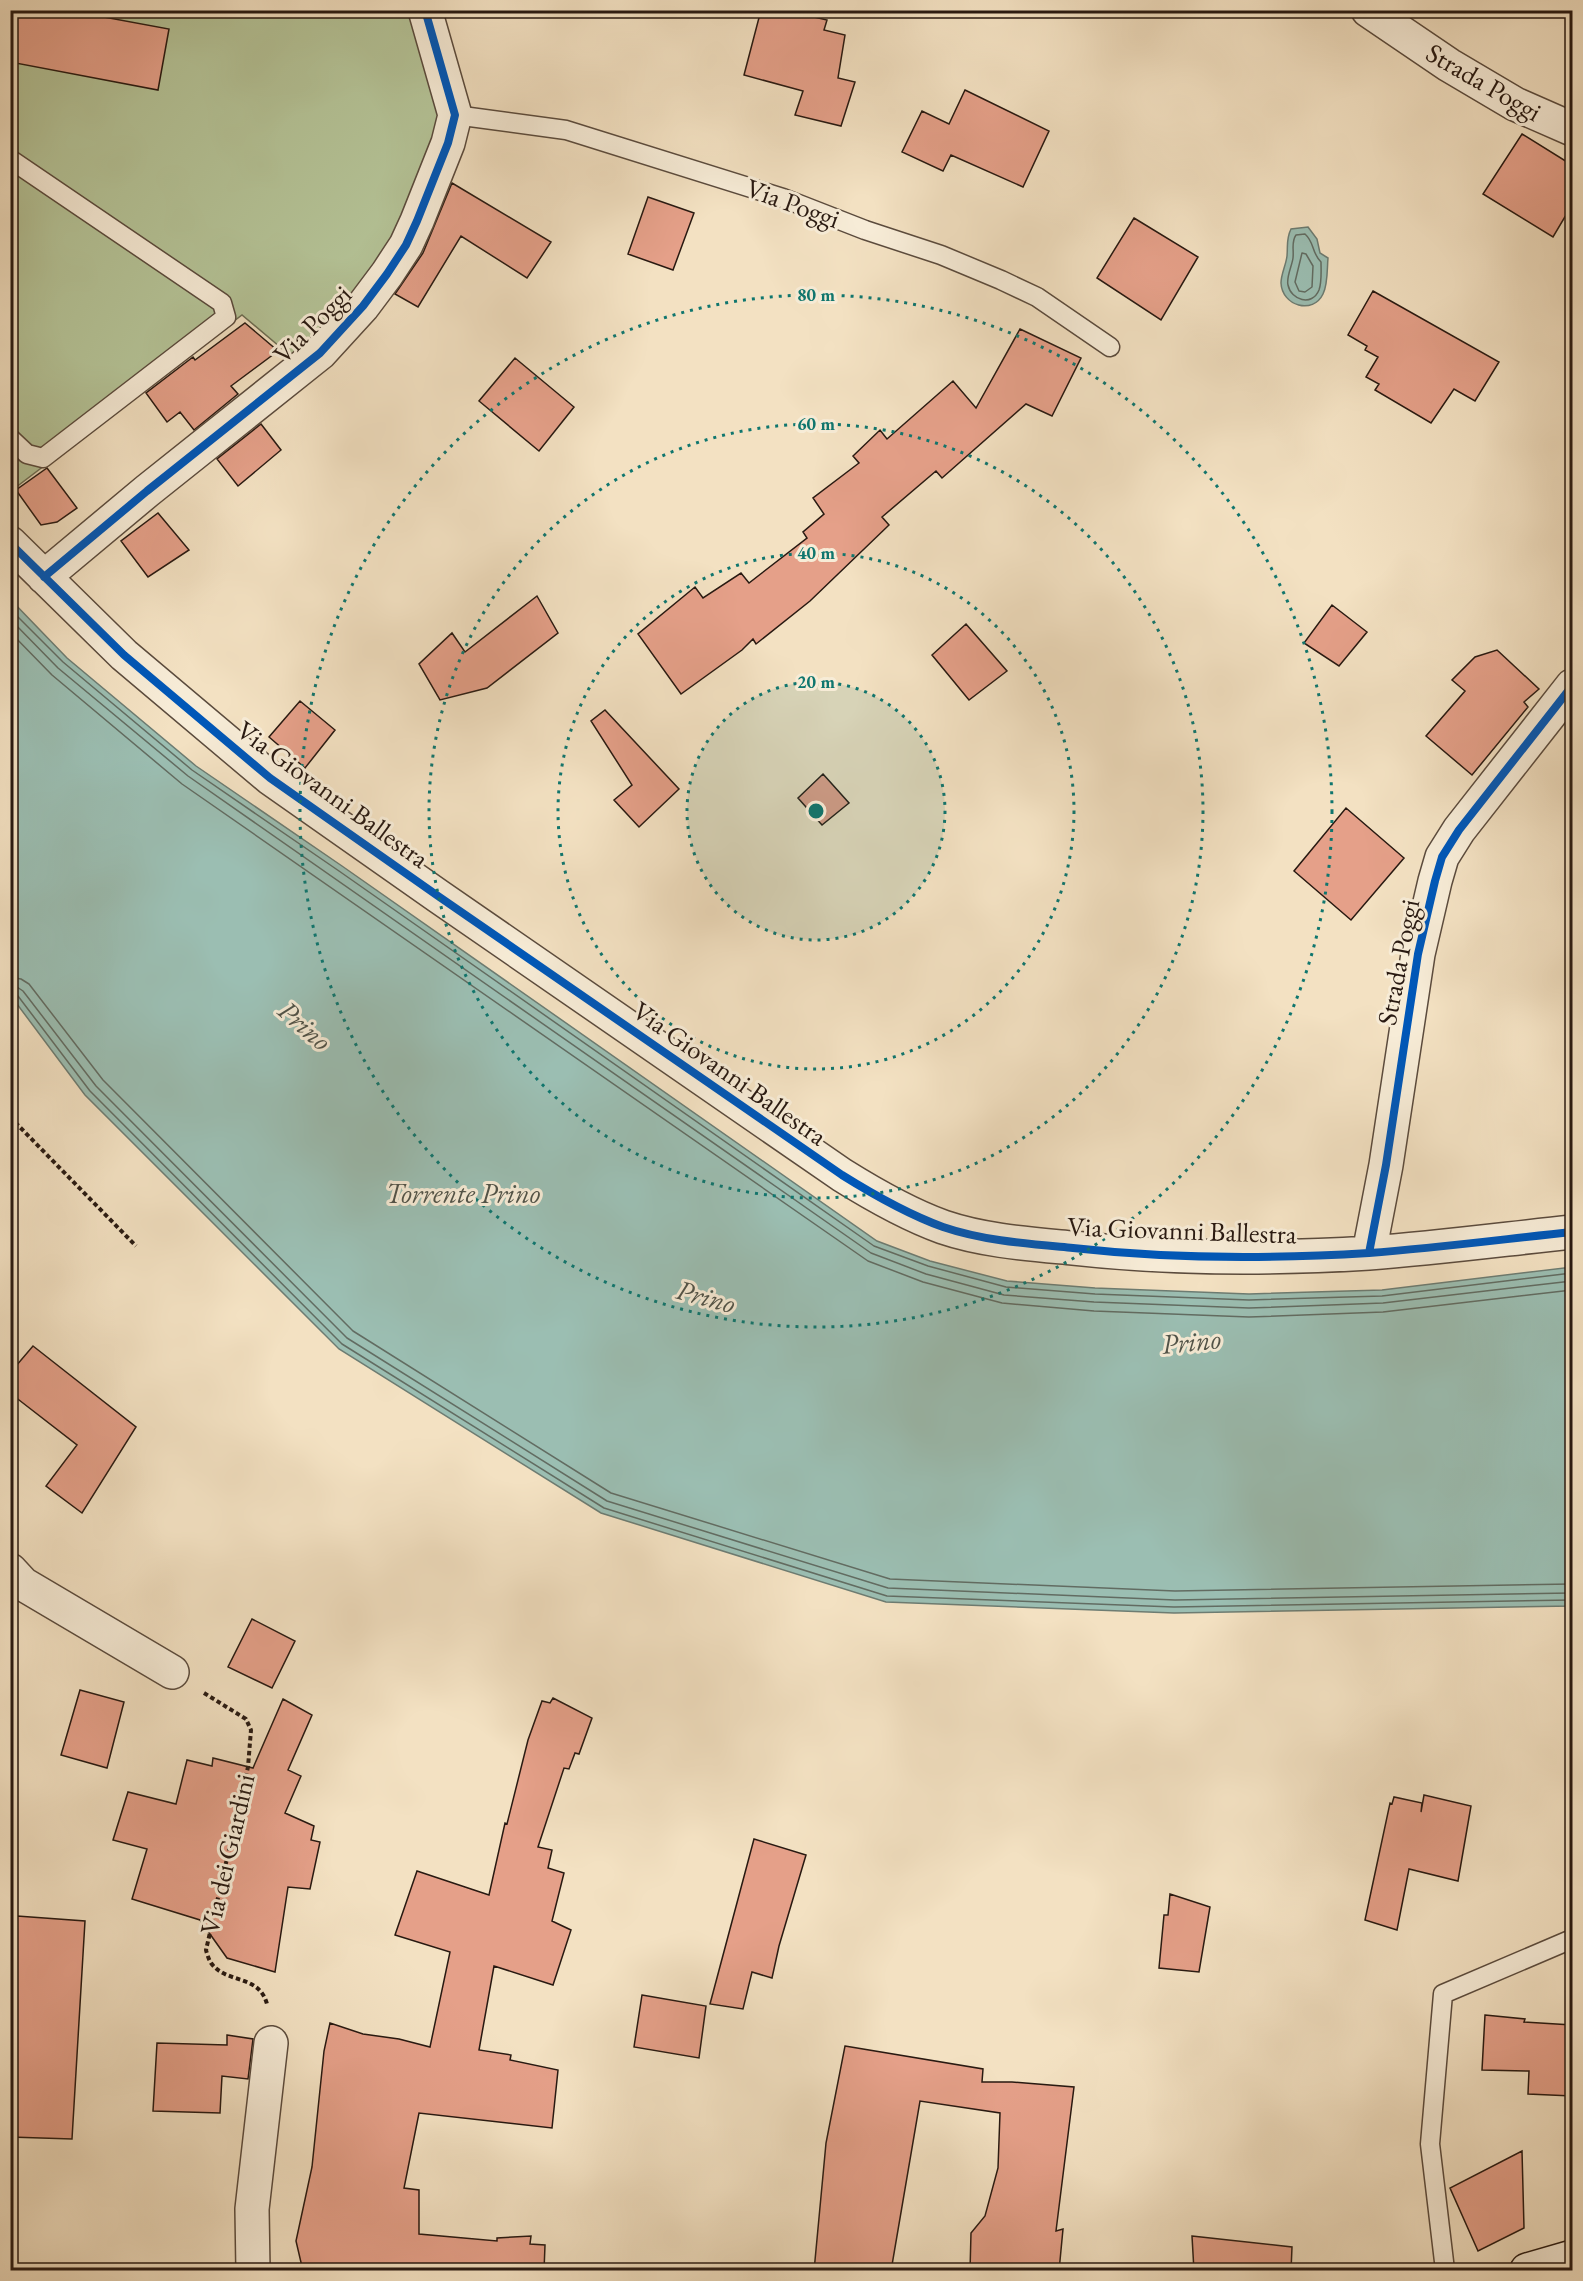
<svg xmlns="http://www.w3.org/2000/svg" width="1583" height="2281" font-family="'EB Garamond',serif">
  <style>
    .green { fill: #b5c498; stroke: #6e6e54; stroke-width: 1.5 }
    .water { fill: #9bbeb2; stroke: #6d7c72; stroke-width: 1.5 }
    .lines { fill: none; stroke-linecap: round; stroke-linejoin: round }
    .shore { stroke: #626c62; stroke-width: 1.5 }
    .building { fill: #e5a089; stroke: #281911; stroke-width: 1.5 }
    .lane-casing { stroke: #5b4b3d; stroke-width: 21 }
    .street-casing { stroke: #5b4b3d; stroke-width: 36 }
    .secondary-casing { stroke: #281911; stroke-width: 36 }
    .path { stroke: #281911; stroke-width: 4; stroke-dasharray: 4.5 3; stroke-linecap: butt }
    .lane { stroke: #f7ecd7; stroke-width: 18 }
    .street { stroke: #f7ecd7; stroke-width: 33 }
    .secondary { stroke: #f7ecd7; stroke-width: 33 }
    .cycleway-casing { stroke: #f7ecd7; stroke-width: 11 }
    .cycleway { stroke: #0057b8; stroke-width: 8 }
    .ring { fill: none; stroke: #0f766e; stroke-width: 3; stroke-dasharray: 3 6 }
    .labels { text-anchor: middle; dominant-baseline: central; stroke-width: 6; stroke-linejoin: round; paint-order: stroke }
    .street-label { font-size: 27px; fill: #281911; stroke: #f7ecd7 }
    .water-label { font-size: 28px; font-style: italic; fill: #505349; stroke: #f7ecd7 }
    .centre { fill: #0f766e; stroke: #f7ecd7; stroke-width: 3 }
    .ring-label { font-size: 18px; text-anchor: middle; font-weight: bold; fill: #0f766e; stroke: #f7ecd7; stroke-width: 6; stroke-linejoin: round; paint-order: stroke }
  </style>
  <rect width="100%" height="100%" fill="#f3e1c2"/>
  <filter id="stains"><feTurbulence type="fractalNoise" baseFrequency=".00333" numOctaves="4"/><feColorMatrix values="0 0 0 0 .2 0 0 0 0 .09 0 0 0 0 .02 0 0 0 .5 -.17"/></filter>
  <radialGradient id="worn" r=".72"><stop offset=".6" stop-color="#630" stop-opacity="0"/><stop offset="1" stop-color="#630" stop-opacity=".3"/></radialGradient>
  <!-- green -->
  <path class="green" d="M 11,11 L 412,11 L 444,120 L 413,211 L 352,299 L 292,357 L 242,315 L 11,491 Z"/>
  <!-- water -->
  <path class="water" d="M 1308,227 L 1317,239 L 1320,253 L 1328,258 C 1327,269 1328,284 1323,294 C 1313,315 1282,306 1281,283 C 1281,274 1286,265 1287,256 C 1288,245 1286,239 1291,229 Z
    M 11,600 L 67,658 L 196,766 L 342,866 L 877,1241 L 930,1261 L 1007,1281 L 1095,1288 L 1249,1294 L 1382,1290 L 1572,1267 L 1572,1606 L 1174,1613 L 886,1602 L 601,1513 L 339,1349 L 85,1095 L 11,996 Z"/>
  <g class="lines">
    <!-- shore -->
    <path class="shore" d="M 1305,234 C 1315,243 1311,252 1321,262 C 1321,270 1322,282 1319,290 C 1312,307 1291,300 1288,285 C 1286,277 1292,266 1293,258 C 1294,249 1291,242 1296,235 Z
      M 1302,253 L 1306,254 L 1313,266 L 1312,287 L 1305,292 L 1299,291 L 1295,282 Z
      M 10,609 L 63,662 L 192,770 L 339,871 L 874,1246 L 928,1266 L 1006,1287 L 1095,1294 L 1249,1300 L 1382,1296 L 1572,1273
      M 10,619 L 58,668 L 188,776 L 871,1253 L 926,1274 L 1004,1295 L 1094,1302 L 1249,1308 L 1383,1303 L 1572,1281
      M 10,632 L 52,675 L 182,784 L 868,1261 L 923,1282 L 1002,1303 L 1094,1311 L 1249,1317 L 1383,1312 L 1572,1290
      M 10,977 L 21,979 L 29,984 L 103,1080 L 353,1331 L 611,1493 L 890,1579 L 1175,1591 L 1572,1584
      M 10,986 L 17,987 L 23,991 L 96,1086 L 347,1338 L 607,1501 L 888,1588 L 1175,1600 L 1572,1593
      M 10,994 L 18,996 L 90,1091 L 342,1344 L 604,1508 L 887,1596 L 1174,1607 L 1572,1600"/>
  </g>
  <!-- building -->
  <path class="building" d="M 10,10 L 66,10 L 169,29 L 158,90 L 10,62 Z
    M 761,10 L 784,10 L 827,20 L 824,30 L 845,35 L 838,78 L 855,82 L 841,126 L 795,115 L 803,91 L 744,75 Z
    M 965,90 L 1049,131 L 1023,187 L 951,155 L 943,171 L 902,152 L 922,111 L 949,124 Z
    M 1522,134 L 1572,165 L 1572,205 L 1553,237 L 1483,194 Z
    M 452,183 L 551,242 L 527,278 L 461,236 L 418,307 L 395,294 L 423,253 Z
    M 648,197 L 694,213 L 673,270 L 628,254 Z
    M 1134,218 L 1198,257 L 1161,320 L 1097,278 Z
    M 1373,291 L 1499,362 L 1475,401 L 1454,389 L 1431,423 L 1375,390 L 1379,384 L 1366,377 L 1378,357 L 1365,350 L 1367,346 L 1348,335 Z
    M 245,323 L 278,351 L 231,386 L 238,394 L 194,430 L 180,412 L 167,422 L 146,393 L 193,357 L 195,360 Z
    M 1020,329 L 1081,358 L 1052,416 L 1026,404 L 942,478 L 936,471 L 882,517 L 889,525 L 810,601 L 756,644 L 753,639 L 742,650 L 681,694 L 638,634 L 695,587 L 703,598 L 741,573 L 749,583 L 807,538 L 803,532 L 824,514 L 813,498 L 859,463 L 853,456 L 880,430 L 887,439 L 953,381 L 976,408 Z
    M 515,358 L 574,407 L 539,451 L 479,401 Z
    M 261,424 L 281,450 L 238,486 L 217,459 Z
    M 47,468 L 77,508 L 57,522 L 41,525 L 16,490 Z
    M 158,513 L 189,550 L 148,577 L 121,541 Z
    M 537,596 L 558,633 L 487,688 L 440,700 L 419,664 L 452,633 L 465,652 Z
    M 1332,605 L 1367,632 L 1339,666 L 1304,643 Z
    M 966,624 L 1007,671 L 969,700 L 932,655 Z
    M 1497,650 L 1539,689 L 1524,702 L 1528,707 L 1472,775 L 1426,736 L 1465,691 L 1452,680 L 1475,657 Z
    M 300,701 L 335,730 L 305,768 L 269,737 Z
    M 605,710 L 679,789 L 639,827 L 614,800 L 632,785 L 591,721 Z
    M 823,774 L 849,803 L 822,825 L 798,798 Z
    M 1346,808 L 1404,858 L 1351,920 L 1294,871 Z
    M 33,1346 L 136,1427 L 82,1513 L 46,1486 L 77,1445 L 10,1393 L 10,1373 Z
    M 252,1619 L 295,1641 L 272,1688 L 228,1667 Z
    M 80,1690 L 124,1702 L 107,1768 L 61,1755 Z
    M 553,1698 L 592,1718 L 579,1754 L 575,1753 L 569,1769 L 564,1768 L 538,1847 L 552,1850 L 548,1868 L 564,1873 L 552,1921 L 571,1930 L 553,1985 L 494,1966 L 479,2050 L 511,2055 L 510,2060 L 558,2070 L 552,2128 L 419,2113 L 404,2188 L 419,2190 L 419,2234 L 497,2241 L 497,2238 L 531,2236 L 530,2244 L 545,2245 L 544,2271 L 303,2271 L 296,2241 L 312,2167 L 324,2051 L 330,2023 L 363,2034 L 399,2039 L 430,2047 L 450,1952 L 395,1935 L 417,1871 L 489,1895 L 505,1823 L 507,1824 L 528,1740 L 542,1701 L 550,1703 Z
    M 283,1699 L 312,1715 L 288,1770 L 301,1776 L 285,1813 L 314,1826 L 311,1840 L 320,1842 L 310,1889 L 288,1887 L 275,1972 L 227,1958 L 200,1920 L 132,1899 L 147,1849 L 113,1840 L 128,1792 L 176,1804 L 187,1760 L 212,1766 L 213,1758 L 253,1768 Z
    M 1424,1795 L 1471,1806 L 1458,1881 L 1409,1869 L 1397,1930 L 1365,1920 L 1390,1803 L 1392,1804 L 1394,1797 L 1422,1803 L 1421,1812 Z
    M 754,1839 L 806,1855 L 779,1946 L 772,1978 L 752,1972 L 743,2009 L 710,2004 Z
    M 1170,1894 L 1210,1907 L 1199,1972 L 1159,1968 L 1164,1915 L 1168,1915 Z
    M 17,1916 L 85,1921 L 72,2139 L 10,2137 L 10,2033 Z
    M 642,1995 L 706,2006 L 699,2058 L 634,2047 Z
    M 1485,2015 L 1525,2019 L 1524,2022 L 1572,2025 L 1572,2096 L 1528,2094 L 1529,2071 L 1482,2070 Z
    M 227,2035 L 253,2039 L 248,2079 L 222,2076 L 220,2113 L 153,2111 L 157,2043 L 227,2045 Z
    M 845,2046 L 983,2069 L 982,2082 L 1012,2082 L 1074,2087 L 1056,2231 L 1063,2229 L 1059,2271 L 970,2271 L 971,2233 L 985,2216 L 998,2168 L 1000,2113 L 920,2101 L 891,2271 L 814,2271 L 826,2143 Z
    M 1522,2151 L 1524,2228 L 1478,2251 L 1450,2188 Z
    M 1192,2236 L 1292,2247 L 1291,2271 L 1194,2271 Z"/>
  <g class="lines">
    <!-- lane casing -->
    <g class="lane-casing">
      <path id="lane" d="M 455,115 L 566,130 L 783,198 L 865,230 L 941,255 L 1001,280 L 1037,297 L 1110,347
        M 10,159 L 222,303 L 226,317 L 43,458 L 27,454 L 10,438
        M 1445,2270 L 1430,2144 L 1443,1994 L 1572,1939"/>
    </g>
    <!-- street casing -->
    <g class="street-casing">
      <path id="street" d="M 1368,10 L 1449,65 L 1515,104 L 1572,129
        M 10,543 L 124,655 L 270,778 L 438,896 L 842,1175 C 874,1195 907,1214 943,1227 C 984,1241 1030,1244 1073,1248 C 1171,1259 1270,1259 1369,1253 C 1437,1248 1505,1239 1572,1232
        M 44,577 L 147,491 L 320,353 L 363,306 L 387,274 L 406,245 L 417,221 L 448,143 L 455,115 L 425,10
        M 1369,1253 L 1386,1165 L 1418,954 L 1435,881 L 1442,857 L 1459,830 L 1572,686
        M 10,1570 L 23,1584 L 172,1672
        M 253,2270 L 252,2209 L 271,2043"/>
    </g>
    <!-- secondary casing -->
    <g class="secondary-casing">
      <path id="secondary" d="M 1527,2270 L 1572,2257"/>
    </g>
    <!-- path -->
    <path class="path" d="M 10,1117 L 136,1246
      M 204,1693 L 246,1719 L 251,1730 L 248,1767 L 206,1950 C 207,1954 209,1960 211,1963 C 226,1984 259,1974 267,2004"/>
    <!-- lane -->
    <use href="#lane" class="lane"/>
    <!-- street -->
    <use href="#street" class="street"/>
    <!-- secondary -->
    <use href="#secondary" class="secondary"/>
    <!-- cycleway casing -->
    <g class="cycleway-casing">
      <path id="cycleway" d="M 10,543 L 124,655 L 270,778 L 438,896 L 842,1175 C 874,1195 907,1214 943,1227 C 984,1241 1030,1244 1073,1248 C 1171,1259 1270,1259 1369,1253 C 1437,1248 1505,1239 1572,1232
        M 44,577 L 147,491 L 320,353 L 363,306 L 387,274 L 406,245 L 417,221 L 448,143 L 455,115 L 425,10
        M 1369,1253 L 1386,1165 L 1418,954 L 1435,881 L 1442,857 L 1459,830 L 1572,686"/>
    </g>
    <!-- cycleway -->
    <use href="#cycleway" class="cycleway"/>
  </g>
  <!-- distance rings -->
  <circle cx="816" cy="811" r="129" fill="#0f766e" fill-opacity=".12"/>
  <g class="ring">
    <circle cx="816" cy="811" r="129"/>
    <circle cx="816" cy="811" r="258"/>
    <circle cx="816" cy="811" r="387"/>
    <circle cx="816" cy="811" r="516"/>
  </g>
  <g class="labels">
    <!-- street labels -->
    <g class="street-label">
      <text transform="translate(1484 82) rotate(30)">Strada Poggi</text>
      <text transform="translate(793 203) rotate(20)">Via Poggi</text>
      <text transform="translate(312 324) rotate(-45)">Via Poggi</text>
      <text transform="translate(333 794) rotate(36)">Via Giovanni Ballestra</text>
      <text transform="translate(1398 962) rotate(-79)">Strada Poggi</text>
      <text transform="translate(730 1073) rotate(35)">Via Giovanni Ballestra</text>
      <text transform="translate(1182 1230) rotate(2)">Via Giovanni Ballestra</text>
      <text transform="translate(227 1854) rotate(-77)">Via dei Giardini</text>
    </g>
    <!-- water labels -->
    <g class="water-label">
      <text transform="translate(305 1025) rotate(41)">Prino</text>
      <text x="463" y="1193">Torrente Prino</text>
      <text transform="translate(706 1296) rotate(15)">Prino</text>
      <text transform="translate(1191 1341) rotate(-6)">Prino</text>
    </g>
  </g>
  <circle cx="816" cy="811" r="9" class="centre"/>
  <g class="ring-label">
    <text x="816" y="301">80 m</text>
    <text x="816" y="430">60 m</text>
    <text x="816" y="559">40 m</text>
    <text x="816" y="688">20 m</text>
  </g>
  <!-- margin -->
  <rect width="1583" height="2281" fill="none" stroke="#f3e1c2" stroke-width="36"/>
  <rect x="12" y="12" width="1559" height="2257" fill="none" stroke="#281911" stroke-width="3"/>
  <rect x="18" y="18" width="1547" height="2245" fill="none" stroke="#281911" stroke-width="1.5"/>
  <rect width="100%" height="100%" filter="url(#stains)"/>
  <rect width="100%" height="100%" fill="url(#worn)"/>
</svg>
